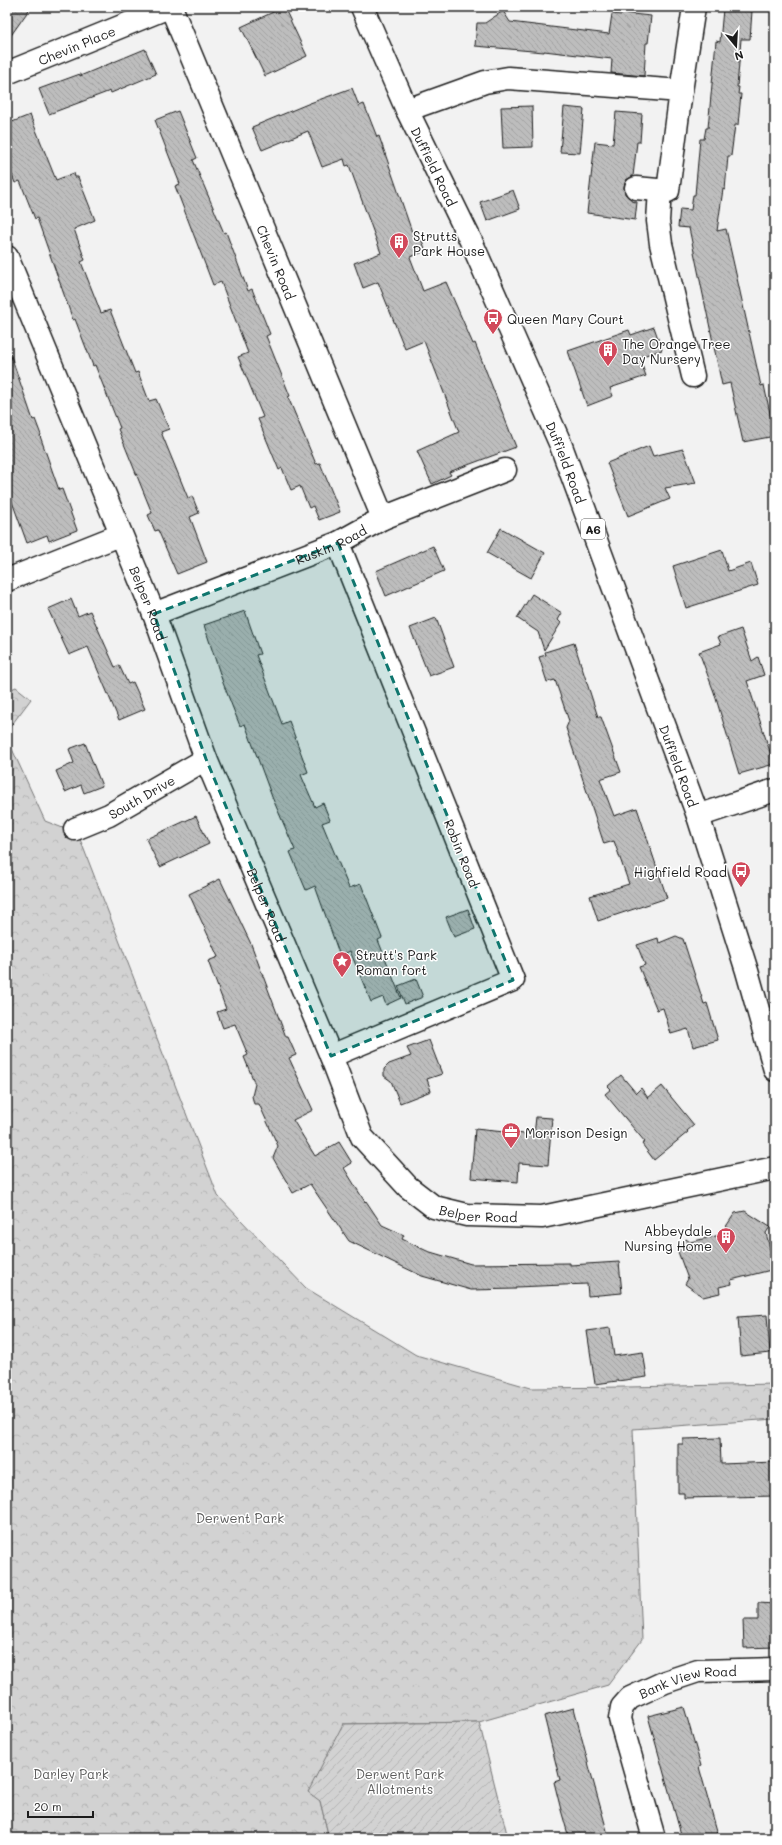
<svg xmlns="http://www.w3.org/2000/svg" width="782" height="1845" font-family="Mali,sans-serif">
  <style>
    .forest { fill: url(#forest-crowns); stroke: #777 }
    .garden { fill: url(#garden-furrows); stroke: #777 }
    .building { fill: url(#building-back-hatch); stroke: #1c1c1c }
    .lines { fill: none; stroke-linecap: round; stroke-linejoin: round }
    .street-casing { stroke: #1c1c1c; stroke-width: 25 }
    .primary-casing { stroke: #1c1c1c; stroke-width: 25 }
    .street { stroke: #fff; stroke-width: 22 }
    .primary { stroke: #fff; stroke-width: 22 }
    .marked { fill: #0f766e; fill-opacity: 0.2; stroke: #0f766e; stroke-width: 3; stroke-dasharray: 8 5; stroke-linejoin: round }
    .labels { text-anchor: middle; dominant-baseline: central; stroke-width: 3; stroke-linejoin: round; paint-order: stroke }
    .shield { fill: #fff; stroke: #606060; stroke-width: 1 }
    .shield-label { font-size: 12px; font-weight: bold; fill: #1c1c1c }
    .street-label { font-size: 13px; fill: #1c1c1c; stroke: #fff }
    .poi-label { font-size: 13px; fill: #1c1c1c; stroke: #fff; text-anchor: start }
    .park-label { font-size: 13px; fill: #5c5c5c; stroke: #fff }
  </style>
  <defs>
    <pattern id="forest-crowns" width="20" height="18" patternUnits="userSpaceOnUse"><rect width="20" height="18" fill="#d2d2d2"/><path d="M2 6a3 3 0 1 1 6 0M12 15a3 3 0 1 1 6 0" fill="none" stroke="#b4b4b4"/></pattern>
    <pattern id="garden-furrows" width="10" height="10" patternUnits="userSpaceOnUse"><rect width="10" height="10" fill="#d2d2d2"/><path d="M-1 1l2-2M0 10L10 0M9 11l2-2" fill="none" stroke="#b4b4b4"/></pattern>
    <pattern id="building-back-hatch" width="6" height="6" patternUnits="userSpaceOnUse"><rect width="6" height="6" fill="#bdbdbd"/><path d="M-1 5l2 2M0 0l6 6M5-1l2 2" fill="none" stroke="#a2a2a2"/></pattern>
  </defs>
  <rect width="100%" height="100%" fill="#f2f2f2"/>
  <filter id="ink" filterUnits="userSpaceOnUse"><feTurbulence type="fractalNoise" baseFrequency=".025" numOctaves="2"/><feDisplacementMap in="SourceGraphic" scale="8" xChannelSelector="R" yChannelSelector="G"/><feConvolveMatrix kernelMatrix="1 2 1 2 8 2 1 2 1" color-interpolation-filters="sRGB"/></filter>
  <g filter="url(#ink)">
    <!-- forest -->
    <path class="forest" d="M 16,687 L 31,699 L 7,731 L 7,691 Z
      M 7,738 L 45,821 L 78,834 L 218,1196 L 306,1288 L 416,1355 L 531,1388 L 628,1387 L 775,1384 L 775,1419 L 633,1429 L 642,1640 L 608,1685 L 479,1722 L 343,1724 L 320,1801 L 329,1838 L 7,1838 Z"/>
    <!-- garden -->
    <path class="garden" d="M 479,1722 L 508,1838 L 329,1838 L 320,1801 L 308,1792 L 343,1724 Z"/>
    <!-- building -->
    <path class="building" d="M 7,7 L 31,7 L 7,41 Z
      M 284,7 L 307,56 L 265,76 L 241,27 Z
      M 723,9 L 752,11 L 750,39 L 741,39 L 737,87 L 739,87 L 738,94 L 741,94 L 738,125 L 735,125 L 731,156 L 728,156 L 725,190 L 723,189 L 717,231 L 726,229 L 761,386 L 764,385 L 771,418 L 775,417 L 775,436 L 743,442 L 730,383 L 722,385 L 689,228 L 678,227 L 680,209 L 691,210 L 693,195 L 695,195 L 700,139 L 704,139 L 706,128 L 708,128 L 716,41 L 720,42 Z
      M 503,11 L 510,22 L 609,34 L 612,14 L 621,15 L 622,13 L 651,16 L 648,43 L 646,43 L 644,76 L 611,73 L 612,59 L 544,51 L 544,52 L 475,46 L 477,23 L 485,23 Z
      M 145,49 L 156,74 L 111,93 L 110,91 L 49,114 L 39,89 L 80,74 L 80,76 Z
      M 352,88 L 359,106 L 364,104 L 377,137 L 379,136 L 412,232 L 418,230 L 426,251 L 410,257 L 423,291 L 446,282 L 473,344 L 475,343 L 516,447 L 449,472 L 451,475 L 432,484 L 417,451 L 459,432 L 424,341 L 405,349 L 378,282 L 363,288 L 354,263 L 381,253 L 349,165 L 346,166 L 344,159 L 322,167 L 308,131 L 262,150 L 252,127 L 310,103 Z
      M 532,106 L 533,147 L 503,148 L 501,107 Z
      M 564,107 L 584,109 L 580,153 L 560,152 Z
      M 178,111 L 197,158 L 193,160 L 224,233 L 226,232 L 248,291 L 252,289 L 270,334 L 266,336 L 290,396 L 288,397 L 316,464 L 320,463 L 340,512 L 319,520 L 313,506 L 309,508 L 300,486 L 291,490 L 282,468 L 279,470 L 258,419 L 263,417 L 238,357 L 248,353 L 221,282 L 213,285 L 175,186 L 180,184 L 155,120 Z
      M 616,112 L 642,114 L 640,142 L 637,142 L 633,176 L 626,180 L 624,187 L 625,194 L 631,199 L 631,201 L 637,202 L 635,220 L 587,213 L 595,142 L 613,144 Z
      M 30,115 L 56,180 L 74,173 L 75,177 L 78,177 L 95,220 L 74,229 L 85,260 L 81,262 L 101,313 L 110,310 L 135,373 L 138,372 L 149,401 L 156,399 L 169,429 L 161,432 L 188,498 L 192,496 L 199,513 L 190,517 L 207,562 L 177,574 L 158,530 L 155,531 L 148,515 L 152,513 L 118,429 L 120,428 L 95,365 L 93,366 L 75,319 L 73,320 L 37,218 L 35,219 L 20,181 L 15,183 L 7,162 L 7,124 Z
      M 513,190 L 520,209 L 487,221 L 480,202 Z
      M 654,327 L 662,350 L 639,357 L 646,376 L 610,388 L 613,396 L 587,406 L 568,351 L 629,330 L 631,335 Z
      M 7,353 L 10,353 L 33,420 L 35,419 L 41,435 L 40,436 L 59,490 L 62,489 L 77,530 L 49,541 L 47,535 L 27,543 L 7,488 Z
      M 649,446 L 653,456 L 683,449 L 696,483 L 665,488 L 670,499 L 628,516 L 607,463 Z
      M 501,528 L 545,553 L 531,578 L 487,553 Z
      M 433,546 L 444,571 L 386,596 L 376,571 Z
      M 722,550 L 728,571 L 751,563 L 758,585 L 686,608 L 673,566 Z
      M 532,594 L 562,613 L 558,620 L 561,623 L 544,650 L 538,632 L 517,618 Z
      M 71,599 L 78,616 L 90,611 L 115,667 L 119,665 L 128,684 L 133,682 L 145,709 L 119,720 L 88,647 L 69,655 L 48,609 Z
      M 245,611 L 260,654 L 256,655 L 282,724 L 289,721 L 308,772 L 301,775 L 315,807 L 323,803 L 330,820 L 322,823 L 349,888 L 361,884 L 382,938 L 378,940 L 401,998 L 386,1005 L 383,997 L 371,1002 L 350,951 L 340,956 L 315,886 L 306,890 L 290,852 L 295,850 L 272,797 L 245,724 L 240,726 L 223,683 L 204,625 Z
      M 436,618 L 454,667 L 429,676 L 410,628 Z
      M 741,629 L 752,661 L 758,657 L 764,675 L 747,681 L 774,764 L 739,774 L 714,692 L 699,652 L 721,644 L 718,637 Z
      M 574,643 L 598,717 L 601,717 L 621,772 L 600,779 L 614,816 L 637,808 L 667,898 L 598,921 L 590,896 L 629,884 L 614,841 L 604,844 L 566,728 L 569,721 L 555,680 L 547,682 L 539,657 L 546,655 L 545,652 Z
      M 85,743 L 102,786 L 84,793 L 81,785 L 65,792 L 56,771 L 74,763 L 69,749 Z
      M 196,816 L 209,844 L 160,867 L 146,839 Z
      M 220,879 L 251,944 L 286,1037 L 288,1037 L 296,1055 L 289,1058 L 313,1110 L 293,1120 L 315,1156 L 339,1142 L 352,1163 L 344,1168 L 365,1202 L 366,1201 L 382,1225 L 404,1235 L 402,1239 L 427,1251 L 471,1264 L 570,1263 L 570,1265 L 619,1262 L 622,1293 L 588,1296 L 587,1284 L 516,1287 L 516,1289 L 471,1290 L 422,1276 L 349,1241 L 310,1184 L 293,1193 L 273,1158 L 278,1146 L 259,1104 L 254,1104 L 252,1096 L 255,1084 L 244,1057 L 248,1055 L 235,1024 L 223,1028 L 217,1012 L 226,1009 L 208,961 L 218,957 L 189,894 Z
      M 468,909 L 475,929 L 454,937 L 446,917 Z
      M 676,936 L 683,939 L 704,1004 L 707,1003 L 718,1040 L 693,1047 L 688,1029 L 671,1034 L 663,1008 L 657,1010 L 639,967 L 645,965 L 637,945 L 658,938 L 659,943 Z
      M 416,979 L 423,997 L 405,1004 L 398,986 Z
      M 429,1040 L 442,1074 L 427,1079 L 431,1091 L 400,1103 L 391,1081 L 384,1076 L 384,1069 L 389,1064 L 411,1056 L 407,1048 Z
      M 621,1075 L 636,1093 L 641,1088 L 648,1098 L 662,1086 L 694,1125 L 687,1131 L 688,1132 L 654,1160 L 642,1144 L 645,1142 L 605,1094 L 611,1089 L 608,1086 Z
      M 536,1117 L 552,1118 L 548,1165 L 519,1163 L 518,1182 L 471,1178 L 475,1129 L 534,1135 Z
      M 745,1211 L 770,1227 L 766,1233 L 775,1269 L 731,1280 L 732,1284 L 719,1287 L 720,1293 L 703,1297 L 685,1284 L 688,1279 L 677,1249 L 686,1239 L 690,1242 L 724,1234 L 723,1231 L 735,1213 Z
      M 767,1315 L 770,1353 L 741,1356 L 738,1317 Z
      M 610,1328 L 614,1356 L 643,1352 L 647,1377 L 595,1384 L 587,1331 Z
      M 720,1438 L 721,1464 L 775,1462 L 775,1496 L 684,1498 L 684,1493 L 678,1493 L 678,1444 L 683,1444 L 683,1439 Z
      M 758,1603 L 775,1604 L 775,1647 L 744,1648 L 743,1620 L 758,1620 Z
      M 684,1707 L 701,1766 L 699,1767 L 719,1838 L 682,1838 L 648,1716 Z
      M 574,1708 L 589,1766 L 609,1838 L 569,1838 L 561,1810 L 554,1782 L 560,1780 L 544,1716 Z"/>
    <g class="lines">
      <!-- street casing -->
      <g class="street-casing">
        <g id="street">
          <path id="s1" d="M 171,7 L 383,518"/>
          <path id="s2" d="M 7,73 L 169,7"/>
          <path d="M 681,91 L 694,7"/>
          <path d="M 407,110 L 485,82 L 508,78 L 681,91 L 668,191 L 636,188"/>
          <path d="M 660,190 L 658,221 L 661,244 L 693,376"/>
          <path id="s3" d="M 7,257 L 154,614 L 206,759 L 331,1056 L 362,1137 L 408,1187 L 434,1207 L 467,1215 L 542,1217 L 775,1168"/>
          <path d="M 7,580 L 120,535"/>
          <path id="s4" d="M 154,614 L 338,543 L 383,518 L 505,470"/>
          <path d="M 698,816 L 775,790"/>
          <path id="s5" d="M 75,829 L 109,815 L 206,759"/>
          <path d="M 331,1056 L 513,980 L 338,543"/>
          <path id="s6" d="M 654,1838 L 620,1719 L 622,1707 L 630,1698 L 665,1682 L 698,1671 L 775,1669"/>
        </g>
      </g>
      <!-- primary casing -->
      <g class="primary-casing">
        <g id="primary">
          <path id="s7" d="M 362,7 L 407,110 L 471,241 L 560,443 L 698,816 L 747,971 L 775,1070"/>
        </g>
      </g>
      <!-- street -->
      <use href="#street" class="street"/>
      <!-- primary -->
      <use href="#primary" class="primary"/>
    </g>
  </g>
  <!-- marked area -->
  <path class="marked" d="M 338,543 L 513,980 L 331,1056 L 206,759 L 154,614 Z"/>
  <!-- icons -->
  <defs>
    <g id="building-pin" transform="scale(1)"><path d="M0 17L-7.5 6A9.5 9.5 0 1 1 7.5 6Z" fill="#d1495b" stroke="#fff"/><path d="M-4-6H4V6H1V3H-1V6H-4ZM-2.5-4.3h1.7v1.8h-1.7ZM.8-4.3h1.7v1.8H.8ZM-2.5-1h1.7V.8h-1.7ZM.8-1h1.7V.8H.8Z" fill="#fff"/></g>
    <g id="bus-pin" transform="scale(1)"><path d="M0 17L-7.5 6A9.5 9.5 0 1 1 7.5 6Z" fill="#d1495b" stroke="#fff"/><path d="M-5-6H5V4H4V6H2V4H-2V6H-4V4H-5ZM-3.5-4V0h7V-4ZM-3.5 1.2v1.5H-2V1.2ZM2 1.2v1.5H3.5V1.2Z" fill="#fff"/></g>
    <g id="sight-pin" transform="scale(1)"><path d="M0 17L-7.5 6A9.5 9.5 0 1 1 7.5 6Z" fill="#d1495b" stroke="#fff"/><path d="M0-6L1.8-2.2L6-1.7L2.9 1.2L3.7 5.4L0 3.3L-3.7 5.4L-2.9 1.2L-6-1.7L-1.8-2.2Z" fill="#fff"/></g>
    <g id="office-pin" transform="scale(1)"><path d="M0 17L-7.5 6A9.5 9.5 0 1 1 7.5 6Z" fill="#d1495b" stroke="#fff"/><path d="M-6-3h4V-5.5h4V-3h4V5H-6ZM-1-4.5V-3h2v-1.5ZM-6 0V1H6V0Z" fill="#fff"/></g>
  </defs>
  <g fill-rule="evenodd">
    <use href="#building-pin" x="399" y="242"/>
    <use href="#bus-pin" x="493" y="318"/>
    <use href="#building-pin" x="608" y="350"/>
    <use href="#bus-pin" x="741" y="871"/>
    <use href="#sight-pin" x="342" y="961"/>
    <use href="#office-pin" x="511" y="1132"/>
    <use href="#building-pin" x="726" y="1237"/>
  </g>
  <g class="labels">
    <!-- shield labels -->
    <rect class="shield" x="581" y="519" width="24" height="20" rx="3"/>
    <g class="shield-label">
      <text x="593" y="529">A6</text>
    </g>
    <!-- street labels -->
    <g class="street-label">
      <text stroke="none"><textPath href="#s2" startOffset="75">Chevin Place</textPath></text>
      <text stroke="none"><textPath href="#s7" startOffset="175">Duffield Road</textPath></text>
      <text stroke="none"><textPath href="#s1" startOffset="276">Chevin Road</textPath></text>
      <text stroke="none"><textPath href="#s7" startOffset="499">Duffield Road</textPath></text>
      <text stroke="none"><textPath href="#s4" startOffset="190">Ruskin Road</textPath></text>
      <text stroke="none"><textPath href="#s3" startOffset="374">Belper Road</textPath></text>
      <text stroke="none"><textPath href="#s7" startOffset="823">Duffield Road</textPath></text>
      <text stroke="none"><textPath href="#s5" startOffset="74">South Drive</textPath></text>
      <text transform="translate(462 853) rotate(68)">Robin Road</text>
      <text stroke="none"><textPath href="#s3" startOffset="698">Belper Road</textPath></text>
      <text stroke="none"><textPath href="#s3" startOffset="1095">Belper Road</textPath></text>
      <text stroke="none"><textPath href="#s6" startOffset="209">Bank View Road</textPath></text>
    </g>
    <!-- poi labels -->
    <g class="poi-label">
      <text x="413" y="235">Strutts<tspan x="413" dy="15">Park House</tspan></text>
      <text x="507" y="318">Queen Mary Court</text>
      <text x="622" y="343">The Orange Tree<tspan x="622" dy="15">Day Nursery</tspan></text>
      <text x="727" y="871" text-anchor="end">Highfield Road</text>
      <text x="356" y="954">Strutt's Park<tspan x="356" dy="15">Roman fort</tspan></text>
      <text x="525" y="1132">Morrison Design</text>
      <text x="712" y="1230" text-anchor="end">Abbeydale<tspan x="712" dy="15">Nursing Home</tspan></text>
    </g>
    <!-- park labels -->
    <g class="park-label">
      <text x="240" y="1517">Derwent Park</text>
      <text x="71" y="1773">Darley Park</text>
      <text x="400" y="1773">Derwent Park<tspan x="400" dy="15">Allotments</tspan></text>
    </g>
  </g>
  <!-- margin -->
  <rect width="782" height="1845" fill="none" stroke="#fff" stroke-width="24"/>
  <rect x="12" y="12" width="758" height="1821" fill="none" stroke="#1c1c1c" stroke-width="1.5" filter="url(#ink)"/>
  <!-- north arrow -->
  <g transform="translate(736 46) rotate(162)" stroke="#ffffff" stroke-width="3" paint-order="stroke">
  <path d="M0-3L7 15L0 10L-7 15Z" fill="#1c1c1c"/>
  <text y="-6" font-size="11" font-weight="bold" text-anchor="middle" fill="#1c1c1c">N</text>
  </g>
  <!-- scale -->
  <path d="M28 1811v6h65v-6" fill="none" stroke="#1c1c1c" stroke-width="2"/>
  <text x="34" y="1811" font-size="12" fill="#1c1c1c" stroke="#ffffff" stroke-width="3" paint-order="stroke">20 m</text>
</svg>
